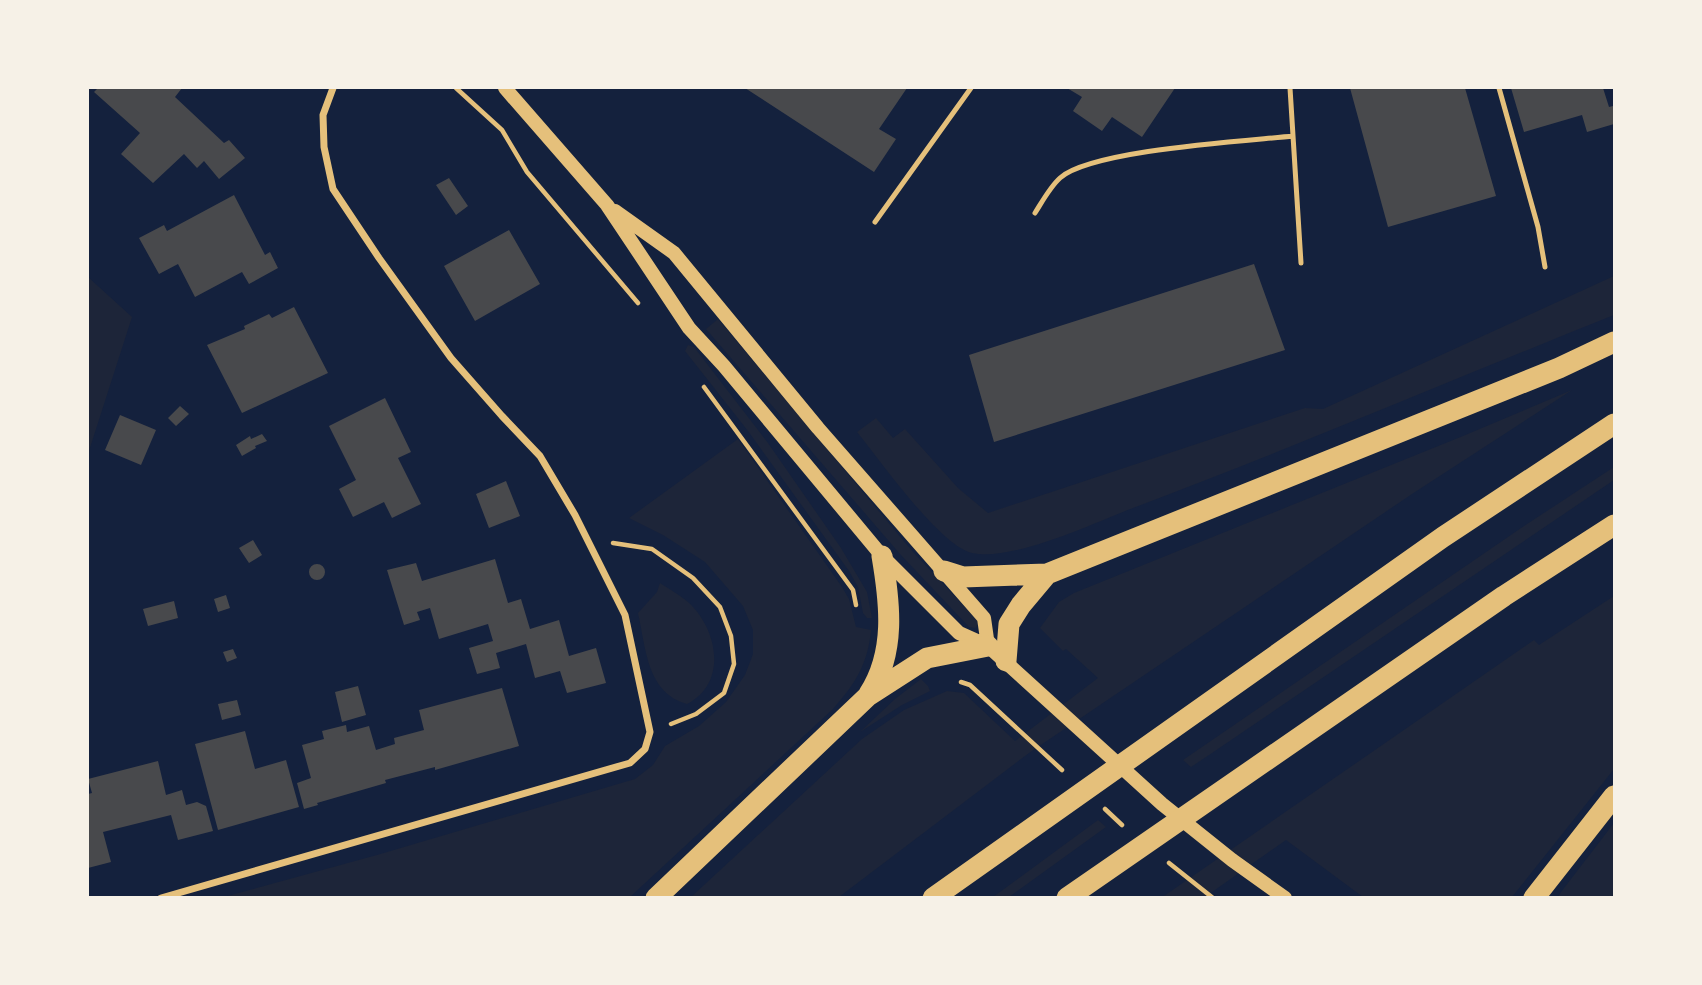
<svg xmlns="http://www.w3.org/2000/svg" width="1702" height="985" font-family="'DM Sans',sans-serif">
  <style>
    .green { fill: #1d2539 }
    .building { fill: #48494c }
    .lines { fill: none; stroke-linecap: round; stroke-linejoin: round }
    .path { stroke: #e5c07b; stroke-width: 4.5 }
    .service { stroke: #e5c07b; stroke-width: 5 }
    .minor { stroke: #e5c07b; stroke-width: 7 }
    .secondary { stroke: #e5c07b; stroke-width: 14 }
    .motorway { stroke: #e5c07b; stroke-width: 21 }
  </style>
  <rect width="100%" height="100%" fill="#14213d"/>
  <!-- green -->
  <path class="green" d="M 1614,276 L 1614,315 C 1454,379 1295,447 1133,508 C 1094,523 1012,562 972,553 C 940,546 880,460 857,432 L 876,418 L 893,438 L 905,429 L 958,488 L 988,513 L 1305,408 L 1323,409 Z
    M 88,277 L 132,317 L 88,454 Z
    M 718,319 L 913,552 L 978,621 L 978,625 L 975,628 L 969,627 L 900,554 L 706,329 Z
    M 688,345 L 694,347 L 768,443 L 841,548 L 867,592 L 872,618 L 867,618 L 863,613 L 858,587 L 849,571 L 748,431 L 685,351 Z
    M 1572,390 L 1412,494 L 1029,753 L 839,897 L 690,898 L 862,739 L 904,710 L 947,691 L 964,693 L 1015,741 L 1098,678 L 1066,649 L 1063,651 L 1040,628 L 1059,602 L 1074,593 L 1463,436 Z
    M 738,439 L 842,587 L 849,599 L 856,627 L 871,630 C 868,664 855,684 833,709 L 630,897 L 224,897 L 377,855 L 635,779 L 653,765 L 665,746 L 699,726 L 726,702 L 745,675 L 753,654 L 753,630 L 743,606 L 705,562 L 663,535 L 629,518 Z
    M 1614,467 L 1614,480 L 1212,753 L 1191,767 L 1183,760 L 1524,526 Z
    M 660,583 C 669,589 680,595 688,602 C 718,629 728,683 687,704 C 647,693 646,649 638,613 L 657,592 Z
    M 1614,596 L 1614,769 L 1512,897 L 1363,897 L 1286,840 L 1205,897 L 1161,898 L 1534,640 L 1539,645 Z
    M 921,679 L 928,686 L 930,691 L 902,705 L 860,732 L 895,699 Z
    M 1098,820 L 1106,827 L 1009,897 L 993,897 Z
    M 1614,823 L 1614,897 L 1558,897 L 1561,892 Z"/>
  <!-- building -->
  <path class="building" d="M 98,88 L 182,88 L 175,97 L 224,143 L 229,140 L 245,158 L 219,179 L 204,161 L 197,168 L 184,154 L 153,183 L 121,154 L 140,133 L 94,92 Z
    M 745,88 L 907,88 L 879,129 L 896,139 L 874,172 Z
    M 1067,88 L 1175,88 L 1142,137 L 1112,117 L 1102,131 L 1073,111 L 1082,97 Z
    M 1350,88 L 1465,88 L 1496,196 L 1388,227 Z
    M 1511,88 L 1603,88 L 1609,107 L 1613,106 L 1614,124 L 1587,132 L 1582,115 L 1524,132 Z
    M 449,178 L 468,206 L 456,215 L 436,185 Z
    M 234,195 L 265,255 L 270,252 L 278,268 L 249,284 L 242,272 L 195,297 L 178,264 L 159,274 L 139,238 L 164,225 L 167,231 Z
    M 509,230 L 540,284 L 475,321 L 444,266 Z
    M 1254,264 L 1285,350 L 994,442 L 969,355 Z
    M 294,307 L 328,373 L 242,413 L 207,345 L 245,329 L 244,326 L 269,314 L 272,318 Z
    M 385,398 L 411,452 L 398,458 L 421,504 L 392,518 L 384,502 L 353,517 L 339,489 L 356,480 L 329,426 Z
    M 180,406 L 189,414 L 176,426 L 168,418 Z
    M 120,415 L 156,430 L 141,465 L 105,450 Z
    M 262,434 L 267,441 L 255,446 L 256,448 L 242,456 L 236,445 L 250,436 L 251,439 Z
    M 506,481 L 520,516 L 489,528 L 476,494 Z
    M 253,540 L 262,555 L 249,563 L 239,548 Z
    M 495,559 L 508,603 L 521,599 L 530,629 L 559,620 L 569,656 L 596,648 L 606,683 L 567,693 L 560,671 L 535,678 L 526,644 L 496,653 L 500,668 L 477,674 L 469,648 L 493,641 L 488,624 L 439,639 L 430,608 L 417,612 L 420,620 L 404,625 L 387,570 L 416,563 L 422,581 Z
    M309 572a8 8 0 1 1 16 0a8 8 0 1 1-16 0Z
    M 226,595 L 230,608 L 218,612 L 214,599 Z
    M 174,601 L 178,618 L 148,626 L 143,609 Z
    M 233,649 L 237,658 L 227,662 L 223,652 Z
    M 358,686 L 366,715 L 342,722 L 335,692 Z
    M 502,688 L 519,746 L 435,770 L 435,767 L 385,780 L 386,783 L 317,803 L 318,805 L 304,809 L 297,783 L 311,778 L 302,745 L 324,739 L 322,731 L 346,725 L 347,732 L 369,726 L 376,750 L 395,744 L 394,738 L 424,730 L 419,710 Z
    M 237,700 L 241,715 L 222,720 L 218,704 Z
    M 245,731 L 255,769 L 286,760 L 299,807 L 218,830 L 195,744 Z
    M 158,761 L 166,795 L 182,790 L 186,805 L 197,802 L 206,806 L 213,831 L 178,840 L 171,815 L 103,832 L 111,862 L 88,868 L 88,794 L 92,793 L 88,779 Z"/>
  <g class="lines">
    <!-- path -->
    <path class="path" d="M 456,88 L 502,130 L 527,172 L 638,303
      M 704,387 L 853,590 L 856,605
      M 613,543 L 652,549 L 693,578 L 720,607 L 731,636 L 734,664 L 724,693 L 696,714 L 671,724
      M 961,682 L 970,685 L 1062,770
      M 1105,809 L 1122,825
      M 1169,863 L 1213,898"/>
    <!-- service -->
    <path class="service" d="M 1290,88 L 1301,263
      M 1499,88 L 1538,227 L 1545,267
      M 1035,213 C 1042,202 1050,187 1060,178 C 1091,150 1246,141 1293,136
      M 875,222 L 971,88"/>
    <!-- minor -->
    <path class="minor" d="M 161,898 L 630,763 L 645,749 L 650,732 L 625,615 L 575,515 L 540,456 L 502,416 L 451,358 L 379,258 L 333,189 L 324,147 L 323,115 L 333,88"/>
    <!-- secondary -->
    <path class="secondary" d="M 505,88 L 607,205 L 689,328 L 724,366 L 882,556 L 959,633 L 988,646 L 1162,804 L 1232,860 L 1285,898
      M 615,211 L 674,253 L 818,428 L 984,618 L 988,646"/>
    <!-- motorway -->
    <path class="motorway" d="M 944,571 L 963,577 L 1047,574 L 1559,368 L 1614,342
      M 1006,661 L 1009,624 L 1021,605 L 1047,574
      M 869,694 C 896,652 890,603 882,556
      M 656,898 L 868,696 L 927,658 L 988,646
      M 933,898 L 1443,537 L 1614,424
      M 1067,898 L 1504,596 L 1614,525
      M 1534,898 L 1614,796"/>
  </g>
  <!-- border -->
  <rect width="1702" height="985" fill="none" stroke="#f6f1e7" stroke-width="178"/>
</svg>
